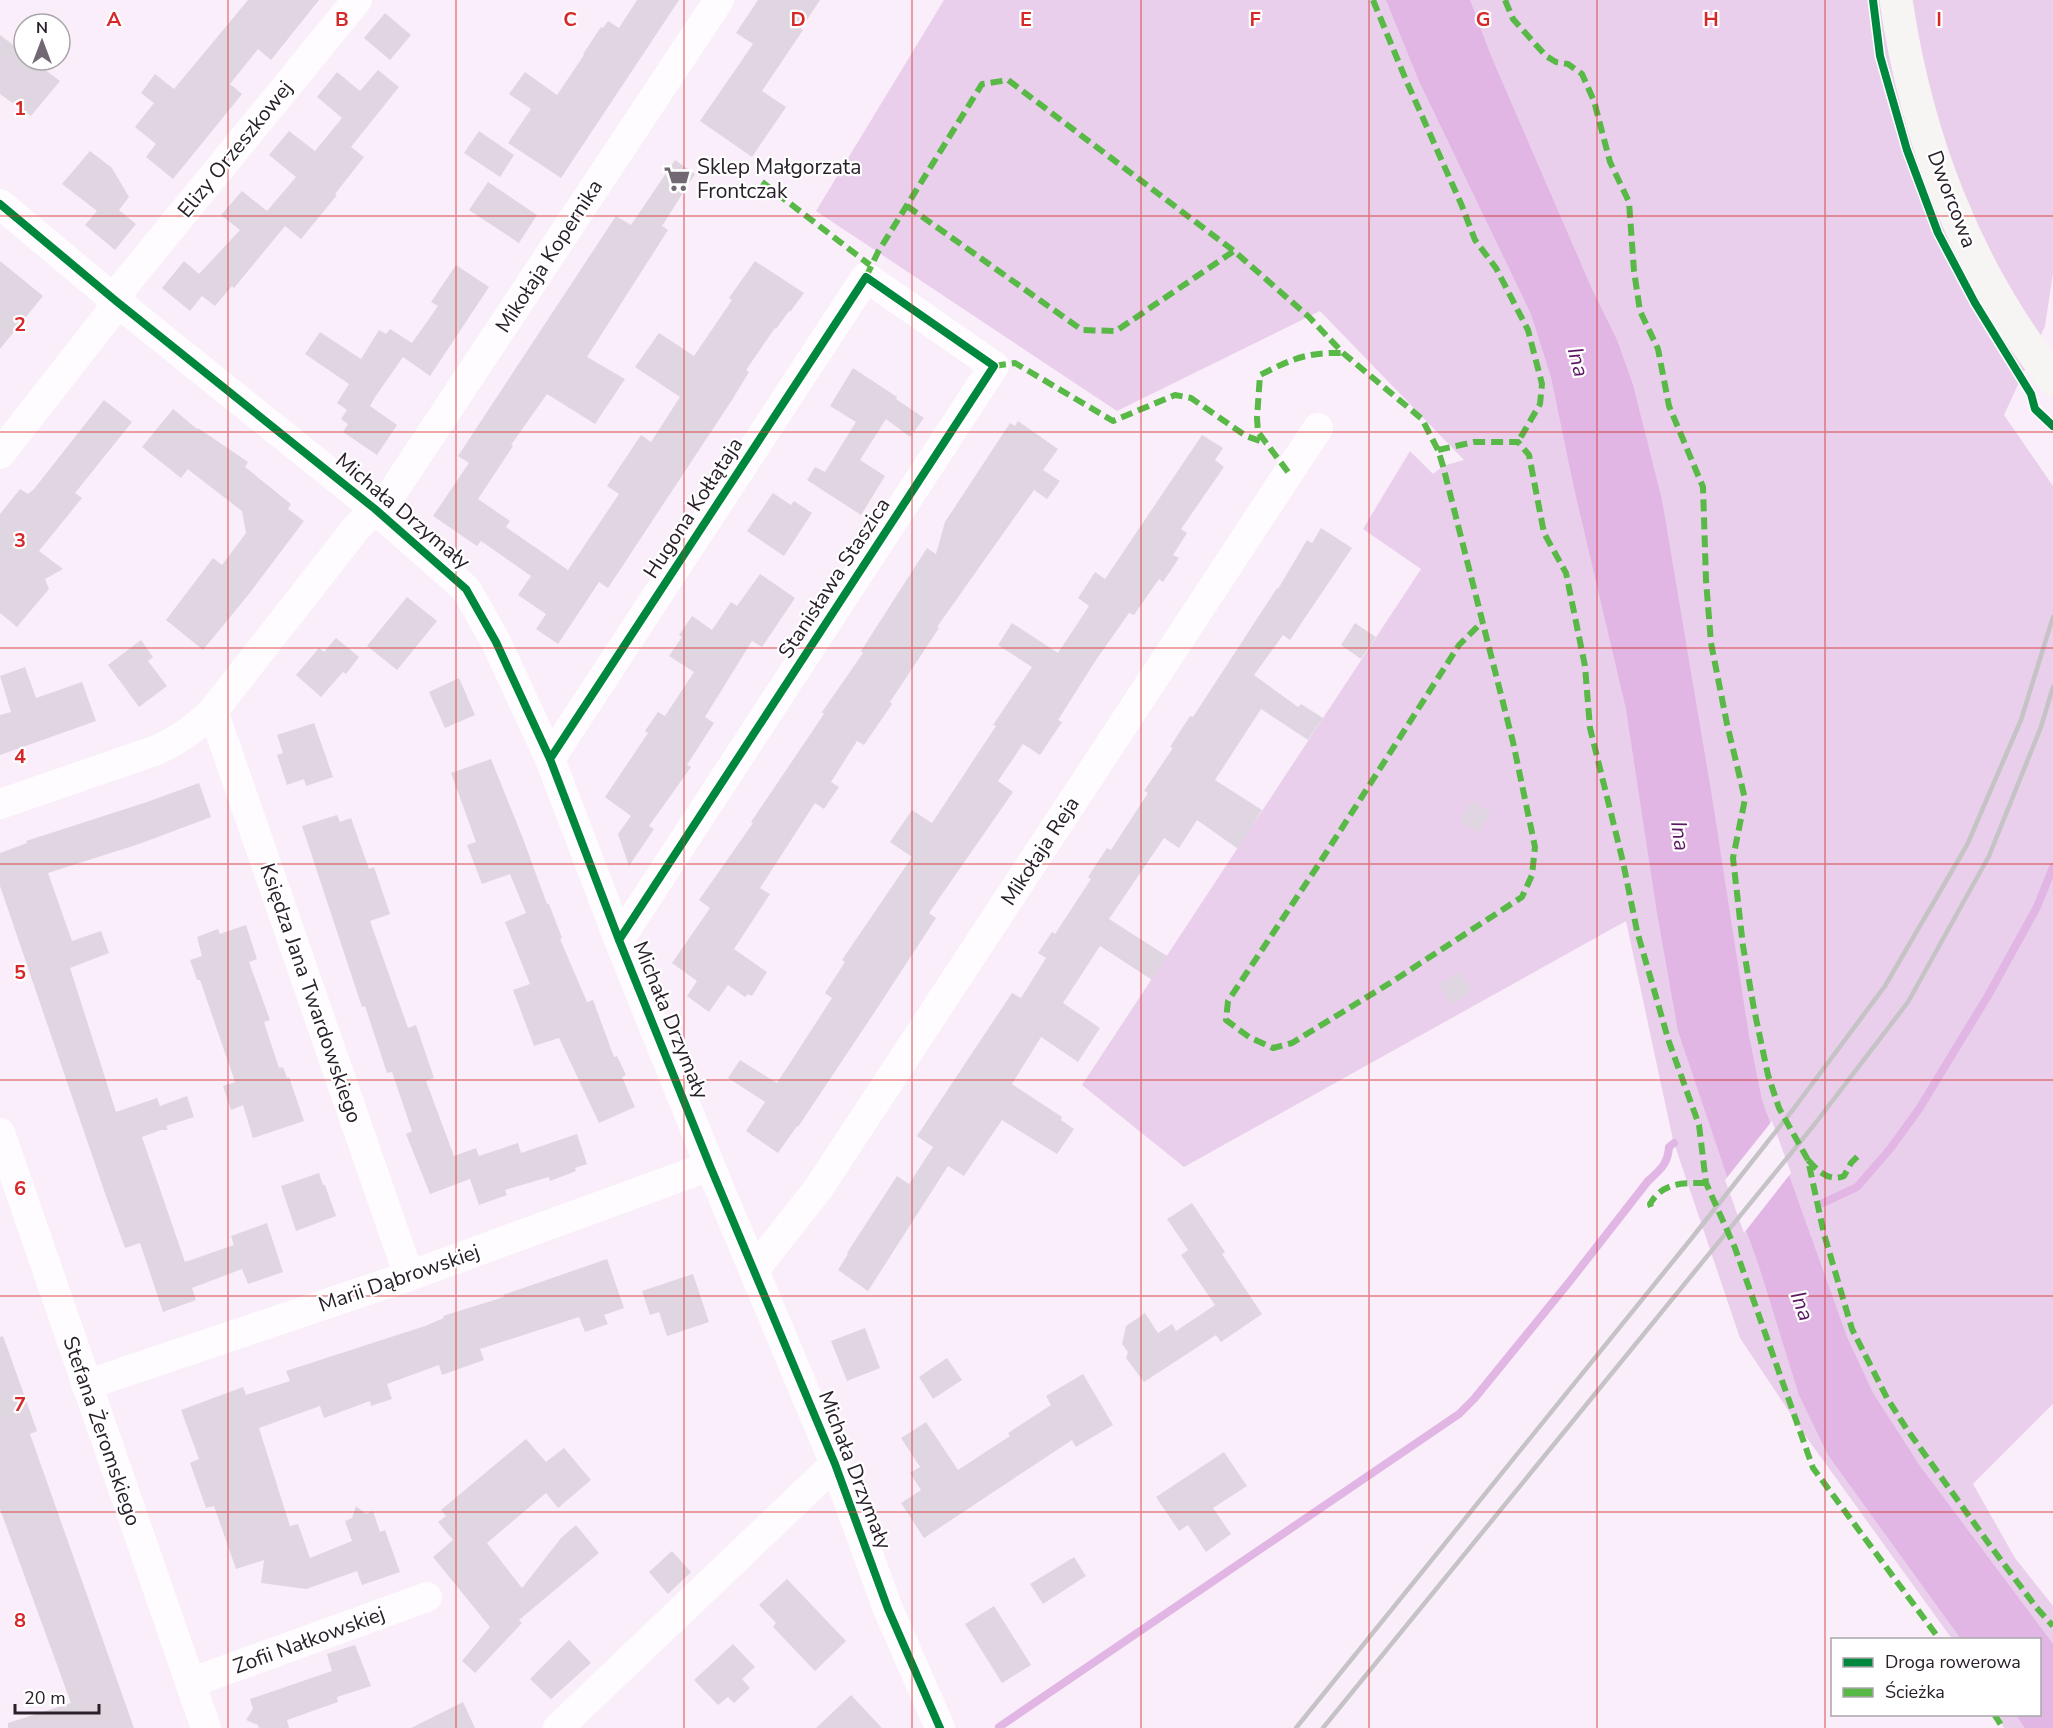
<svg xmlns="http://www.w3.org/2000/svg" width="2053" height="1728" font-family="'Nunito Sans',sans-serif">
  <style>
    .green { fill: #e9cfeb }
    .water { fill: #e1b5e4 }
    .pier { fill: #f9eefa }
    .lines { fill: none; stroke-linecap: round; stroke-linejoin: round }
    .stream { stroke: #e1b5e4; stroke-width: 8 }
    .building { fill: #e0d6e1 }
    .street { stroke: #fefcfe; stroke-width: 30 }
    .secondary { stroke: #f7f5f3; stroke-width: 33 }
    .rail { stroke: #c5c3c5; stroke-width: 4.5 }
    .quiet { stroke: #58b947; stroke-width: 6; stroke-dasharray: 12 6; stroke-linecap: butt }
    .cycleway-casing { stroke: #fff; stroke-width: 11 }
    .cycleway { stroke: #00873e; stroke-width: 8 }
    .grid { fill: none; stroke: #d62828; stroke-width: 1.5; stroke-opacity: 0.55 }
    .labels { text-anchor: middle; dominant-baseline: central; stroke-width: 4.5; stroke-linejoin: round; paint-order: stroke }
    .street-label { font-size: 21px; fill: #29202a; stroke: #fff }
    .poi-label { font-size: 21px; fill: #29202a; stroke: #fff; text-anchor: start }
    .water-label { font-size: 22px; font-style: italic; fill: #5d1963; stroke: #fff }
    .grid-label { font-size: 20px; text-anchor: middle; font-weight: bold; fill: #d62828; stroke: #fff; stroke-width: 4.5; stroke-linejoin: round; paint-order: stroke }
  </style>
  <rect width="100%" height="100%" fill="#f9eefa"/>
  <!-- green -->
  <path class="green" d="M 944,0 L 2053,0 L 2053,273 L 2045,326 L 2004,415 L 2053,486 L 2053,1404 L 1973,1484 L 2015,1558 L 2053,1606 L 2053,1728 L 2004,1728 L 1997,1715 L 2040,1714 L 2040,1640 L 1952,1639 L 1802,1431 L 1740,1338 L 1673,1140 L 1626,921 L 1184,1167 L 1082,1085 L 1421,569 L 1363,529 L 1410,451 L 1433,474 L 1443,466 L 1464,460 L 1320,311 L 1117,411 L 816,211 Z"/>
  <!-- water -->
  <path class="water" d="M 1386,0 L 1470,0 L 1491,56 L 1591,287 L 1617,340 L 1633,385 L 1662,500 L 1712,797 L 1749,1036 L 1762,1100 L 1847,1337 L 1873,1393 L 1920,1466 L 2053,1644 L 2053,1728 L 2025,1728 L 2016,1715 L 2040,1714 L 2040,1640 L 1961,1639 L 1828,1455 L 1799,1395 L 1758,1263 L 1735,1200 L 1678,1031 L 1657,913 L 1626,709 L 1574,488 L 1551,377 L 1531,314 L 1419,81 Z"/>
  <!-- pier -->
  <path class="pier" d="M 1772,1121 L 1791,1173 L 1744,1233 L 1725,1180 Z"/>
  <g class="lines">
    <!-- stream -->
    <path class="stream" d="M 1823,1203 L 1857,1187 L 1890,1149 L 1919,1109 L 1989,994 L 2037,907 L 2053,867
      M 999,1727 L 1459,1414 L 1474,1399 L 1570,1281 L 1648,1181 C 1660,1170 1668,1164 1669,1147 L 1674,1143"/>
  </g>
  <!-- building -->
  <path class="building" d="M 248,0 L 319,0 L 271,60 L 258,49 L 230,84 L 242,94 L 173,179 L 146,157 L 156,144 L 135,127 L 154,103 L 141,93 L 155,74 L 174,89 Z
    M 637,0 L 679,0 L 561,178 L 508,143 L 531,109 L 509,94 L 525,72 L 557,95 L 584,55 L 583,54 L 601,27 L 603,28 L 608,21 L 619,28 Z
    M 758,0 L 820,0 L 801,29 L 803,30 L 762,91 L 786,107 L 752,157 L 700,121 L 753,44 L 736,33 Z
    M 385,13 L 411,35 L 390,60 L 364,38 Z
    M 0,35 L 24,53 L 24,60 L 32,60 L 60,81 L 31,116 L 0,94 Z
    M 378,70 L 399,87 L 351,147 L 364,157 L 335,194 L 337,195 L 301,239 L 285,226 L 234,288 L 232,286 L 215,306 L 202,296 L 190,311 L 162,288 L 184,261 L 199,274 L 240,230 L 221,215 L 242,191 L 267,211 L 296,177 L 269,155 L 289,131 L 315,151 L 342,118 L 317,97 L 337,72 L 360,91 Z
    M 479,131 L 514,155 L 500,177 L 464,153 Z
    M 90,151 L 112,168 L 129,197 L 119,210 L 136,224 L 115,250 L 85,225 L 97,211 L 62,184 Z
    M 675,160 L 695,174 L 662,226 L 668,230 L 587,357 L 625,379 L 595,424 L 547,394 L 511,445 L 513,446 L 478,499 L 510,521 L 506,527 L 568,570 L 619,494 L 607,486 L 641,435 L 651,442 L 680,397 L 635,367 L 659,333 L 694,356 L 732,300 L 729,298 L 755,261 L 804,293 L 790,312 L 789,311 L 776,329 L 775,328 L 746,370 L 749,372 L 732,400 L 608,588 L 599,582 L 558,644 L 536,629 L 546,614 L 518,595 L 531,576 L 481,541 L 477,546 L 433,516 L 469,463 L 458,456 L 616,216 L 631,225 Z
    M 488,182 L 537,215 L 519,243 L 469,210 Z
    M 0,261 L 43,296 L 0,349 Z
    M 456,265 L 489,287 L 430,376 L 403,357 L 375,397 L 370,406 L 397,425 L 377,455 L 343,432 L 348,424 L 341,419 L 347,410 L 337,403 L 349,384 L 305,354 L 320,332 L 361,359 L 379,330 L 386,334 L 390,329 L 412,343 L 438,306 L 431,302 Z
    M 853,368 L 897,397 L 896,399 L 924,418 L 910,437 L 886,419 L 860,460 L 885,476 L 861,515 L 807,480 L 815,467 L 825,472 L 856,422 L 830,406 Z
    M 104,400 L 132,422 L 75,493 L 82,498 L 39,551 L 63,569 L 45,579 L 49,589 L 17,627 L 0,613 L 0,514 L 20,489 L 28,494 L 34,489 Z
    M 173,409 L 197,429 L 198,428 L 248,462 L 245,467 L 291,504 L 288,509 L 304,521 L 249,594 L 203,650 L 166,620 L 213,558 L 222,565 L 246,533 L 242,511 L 190,471 L 188,469 L 181,478 L 142,447 Z
    M 1018,421 L 1058,449 L 1043,470 L 1060,481 L 1047,499 L 1034,490 L 937,627 L 939,628 L 890,702 L 892,704 L 864,745 L 857,741 L 831,782 L 839,787 L 824,809 L 815,803 L 760,888 L 770,894 L 734,949 L 767,972 L 752,996 L 748,994 L 745,997 L 728,985 L 709,1012 L 687,996 L 697,981 L 672,963 L 710,908 L 699,900 L 753,823 L 751,822 L 824,714 L 822,712 L 863,653 L 861,651 L 927,548 L 936,554 L 945,522 L 1010,423 L 1015,426 Z
    M 1202,435 L 1223,448 L 1215,460 L 1224,467 L 1181,529 L 1187,533 L 1173,555 L 1179,558 L 1163,582 L 1159,579 L 1134,615 L 1129,613 L 1096,660 L 1058,720 L 1062,722 L 1040,755 L 1023,744 L 998,781 L 1013,792 L 929,913 L 936,918 L 876,1010 L 798,1127 L 797,1126 L 778,1153 L 746,1131 L 765,1102 L 728,1078 L 740,1060 L 777,1083 L 832,998 L 825,993 L 845,962 L 842,960 L 912,857 L 890,842 L 912,810 L 932,823 L 996,726 L 993,725 L 1032,667 L 998,645 L 1012,623 L 1058,653 L 1089,606 L 1078,598 L 1095,572 L 1105,579 Z
    M 773,493 L 791,505 L 794,501 L 812,513 L 784,556 L 747,531 Z
    M 1321,528 L 1352,548 L 1290,640 L 1283,635 L 1254,675 L 1298,707 L 1301,704 L 1323,718 L 1308,740 L 1261,709 L 1215,780 L 1262,810 L 1238,849 L 1197,820 L 1179,848 L 1164,838 L 1109,919 L 1167,956 L 1152,980 L 1100,946 L 1063,1003 L 1100,1028 L 1078,1062 L 1041,1037 L 1012,1084 L 1062,1117 L 1061,1120 L 1074,1129 L 1057,1154 L 1002,1120 L 964,1176 L 948,1166 L 868,1291 L 838,1270 L 848,1254 L 847,1253 L 897,1176 L 909,1184 L 933,1147 L 917,1136 L 1012,993 L 1021,998 L 1046,958 L 1038,953 L 1052,932 L 1055,934 L 1091,879 L 1088,877 L 1107,848 L 1111,850 L 1148,793 L 1144,791 L 1173,748 L 1170,747 L 1190,716 L 1193,717 L 1277,588 L 1278,589 L 1307,540 L 1312,543 Z
    M 760,574 L 795,598 L 762,647 L 752,641 L 705,717 L 714,723 L 687,765 L 691,767 L 649,826 L 654,829 L 629,866 L 618,834 L 631,816 L 605,797 L 648,733 L 645,731 L 658,712 L 665,716 L 694,672 L 669,656 L 682,637 L 679,635 L 692,616 L 712,630 L 731,602 L 737,606 Z
    M 407,597 L 437,621 L 397,670 L 367,646 Z
    M 1355,623 L 1376,637 L 1361,659 L 1341,645 Z
    M 336,638 L 359,657 L 346,674 L 343,672 L 321,697 L 296,675 L 319,648 L 324,652 Z
    M 141,640 L 153,657 L 148,661 L 167,686 L 139,707 L 108,665 Z
    M 25,667 L 36,698 L 82,682 L 96,721 L 0,755 L 0,715 L 11,712 L 0,676 Z
    M 459,678 L 475,715 L 445,728 L 429,692 Z
    M 314,723 L 333,777 L 306,786 L 304,779 L 287,785 L 277,755 L 283,753 L 277,735 Z
    M 491,759 L 522,836 L 547,904 L 549,904 L 562,938 L 560,939 L 587,1002 L 593,1000 L 614,1057 L 617,1056 L 626,1075 L 622,1077 L 635,1107 L 599,1123 L 559,1038 L 534,1046 L 513,990 L 530,984 L 505,922 L 526,913 L 510,874 L 482,884 L 467,845 L 476,842 L 451,773 Z
    M 199,783 L 211,817 L 139,844 L 48,873 L 72,941 L 101,931 L 109,953 L 70,968 L 116,1112 L 157,1098 L 160,1106 L 187,1096 L 194,1117 L 166,1126 L 168,1130 L 161,1130 L 142,1137 L 185,1262 L 234,1245 L 231,1236 L 267,1223 L 283,1272 L 248,1284 L 242,1269 L 192,1288 L 196,1300 L 163,1312 L 140,1243 L 125,1248 L 106,1196 L 0,886 L 0,853 L 27,843 L 26,841 L 147,802 Z
    M 1473,801 L 1491,813 L 1478,832 L 1460,820 Z
    M 337,815 L 340,822 L 351,818 L 369,869 L 374,867 L 390,914 L 370,921 L 408,1028 L 416,1025 L 434,1078 L 426,1081 L 454,1156 L 476,1148 L 479,1156 L 518,1143 L 521,1153 L 577,1134 L 587,1164 L 575,1168 L 576,1171 L 550,1181 L 549,1177 L 505,1190 L 507,1195 L 479,1205 L 470,1179 L 430,1194 L 406,1134 L 412,1131 L 392,1072 L 387,1073 L 365,1006 L 362,1007 L 302,826 Z
    M 246,925 L 257,959 L 249,962 L 270,1020 L 264,1022 L 279,1068 L 283,1067 L 287,1078 L 289,1077 L 304,1121 L 253,1138 L 243,1105 L 231,1110 L 223,1086 L 235,1082 L 200,980 L 197,980 L 190,960 L 202,956 L 197,937 L 218,929 L 220,934 Z
    M 1460,972 L 1472,991 L 1451,1005 L 1439,984 Z
    M 319,1173 L 323,1185 L 325,1185 L 336,1216 L 296,1231 L 281,1186 Z
    M 1192,1203 L 1225,1252 L 1222,1254 L 1262,1314 L 1221,1342 L 1216,1335 L 1144,1382 L 1126,1358 L 1128,1352 L 1122,1344 L 1126,1326 L 1145,1313 L 1158,1333 L 1172,1324 L 1176,1331 L 1215,1305 L 1181,1255 L 1188,1250 L 1167,1219 Z
    M 607,1259 L 624,1308 L 604,1315 L 608,1324 L 585,1332 L 579,1317 L 480,1349 L 484,1360 L 442,1375 L 439,1365 L 387,1384 L 392,1399 L 371,1406 L 370,1401 L 324,1418 L 320,1406 L 259,1428 L 290,1526 L 298,1524 L 310,1558 L 352,1541 L 345,1521 L 352,1518 L 356,1506 L 366,1514 L 373,1511 L 380,1532 L 385,1530 L 400,1572 L 362,1585 L 357,1571 L 306,1589 L 261,1583 L 264,1560 L 236,1569 L 214,1506 L 206,1508 L 190,1463 L 199,1459 L 181,1410 L 243,1387 L 246,1395 L 290,1381 L 286,1371 L 425,1326 L 444,1318 L 443,1316 L 504,1297 L 503,1295 Z
    M 693,1274 L 709,1322 L 667,1336 L 659,1312 L 650,1315 L 642,1291 Z
    M 865,1328 L 880,1368 L 847,1381 L 831,1341 Z
    M 3,1336 L 37,1431 L 30,1434 L 134,1728 L 8,1728 L 8,1723 L 71,1703 L 0,1509 L 0,1337 Z
    M 947,1358 L 962,1380 L 933,1399 L 919,1377 Z
    M 1083,1374 L 1113,1425 L 1076,1447 L 1072,1440 L 924,1538 L 901,1503 L 921,1490 L 910,1473 L 920,1467 L 901,1438 L 926,1422 L 958,1470 L 1010,1436 L 1008,1433 L 1051,1405 L 1046,1396 Z
    M 526,1439 L 546,1462 L 564,1448 L 591,1480 L 558,1508 L 546,1493 L 487,1543 L 522,1588 L 561,1538 L 576,1525 L 599,1553 L 519,1620 L 522,1623 L 475,1673 L 462,1661 L 490,1627 L 433,1557 L 453,1540 L 438,1522 L 446,1516 L 441,1510 Z
    M 1224,1452 L 1247,1486 L 1213,1508 L 1231,1534 L 1206,1552 L 1188,1525 L 1179,1531 L 1156,1497 Z
    M 672,1551 L 691,1572 L 668,1594 L 649,1572 Z
    M 1074,1557 L 1086,1576 L 1043,1604 L 1030,1584 Z
    M 787,1579 L 846,1641 L 815,1671 L 773,1627 L 776,1623 L 759,1605 Z
    M 994,1606 L 1031,1665 L 1002,1683 L 965,1624 Z
    M 569,1640 L 591,1663 L 551,1699 L 530,1679 Z
    M 733,1644 L 755,1667 L 742,1679 L 750,1688 L 734,1703 L 728,1697 L 718,1705 L 694,1680 Z
    M 355,1645 L 371,1686 L 337,1697 L 338,1702 L 287,1720 L 289,1728 L 259,1728 L 258,1725 L 246,1720 L 253,1709 L 250,1699 L 332,1671 L 327,1654 Z
    M 851,1695 L 882,1728 L 816,1728 Z
    M 463,1702 L 475,1728 L 411,1728 Z"/>
  <g class="lines">
    <!-- street -->
    <path class="street" d="M 0,204 L 116,301 L 375,509 L 466,589 L 496,642 L 550,759 L 619,940 L 710,1166 L 835,1464 L 888,1609 L 940,1728
      M 0,454 L 108,316 L 125,284 L 357,0
      M 213,711 L 409,1276
      M 550,759 L 866,277 L 994,366 L 619,940
      M 0,804 L 157,750 C 179,740 196,728 213,711 L 357,527 L 392,493 L 719,0
      M 0,1133 L 206,1728
      M 755,1269 L 818,1189 L 1318,428
      M 86,1385 L 409,1276 L 710,1166
      M 190,1683 L 427,1597
      M 558,1728 L 835,1464"/>
    <!-- secondary -->
    <path class="secondary" d="M 1896,0 C 1916,137 1966,270 2053,379"/>
    <!-- rail -->
    <path class="rail" d="M 1296,1728 L 1691,1239 L 1795,1107 L 1885,986 L 1967,845 L 2021,720 L 2053,617
      M 1323,1728 L 1814,1125 L 1908,1002 L 1989,856 L 2041,727 L 2053,687"/>
    <!-- quiet -->
    <path class="quiet" d="M 1373,0 L 1406,80 L 1462,206 L 1475,240 L 1496,268 L 1528,330 L 1542,384 L 1540,404 L 1518,442
      M 1505,0 L 1513,19 L 1546,56 L 1556,62 L 1568,64 L 1582,74 L 1594,101 L 1610,162 L 1629,202 L 1634,271 L 1640,311 L 1658,349 L 1669,406 L 1703,487 L 1706,580 L 1711,643 L 1727,724 L 1745,799 L 1733,858 L 1743,946 L 1754,1009 L 1768,1075 L 1779,1108 L 1808,1160 L 1824,1234 L 1852,1329 L 1887,1398 L 1908,1431 L 1992,1548 L 2036,1607 L 2053,1626
      M 762,182 L 870,265
      M 907,206 L 1082,330 L 1116,331 L 1234,251
      M 866,277 L 878,252 L 982,84 L 1008,80 L 1234,251 L 1309,317 L 1343,353 L 1422,419 L 1438,450 L 1443,466 L 1513,742 L 1535,847 L 1532,875 L 1522,897 L 1390,983 L 1292,1043 L 1273,1048 L 1249,1037 L 1226,1020 L 1228,1001 L 1317,867 L 1459,645 L 1482,622
      M 994,366 L 1015,363 L 1113,421 L 1175,395 L 1191,398 L 1246,436 L 1266,443
      M 1438,450 L 1474,442 L 1518,442 L 1529,455 L 1544,533 L 1566,573 L 1585,666 L 1590,728 L 1623,862 L 1637,931 L 1669,1042 L 1699,1125 L 1706,1183 L 1735,1248 L 1813,1468 L 1940,1640
      M 1288,472 L 1258,432 L 1257,418 L 1260,375 C 1292,359 1307,352 1343,353
      M 1808,1160 C 1818,1171 1829,1182 1844,1176 L 1851,1163 L 1858,1156
      M 1651,1207 L 1650,1204 C 1663,1182 1682,1183 1706,1183
      M 1994,1714 L 2003,1728"/>
    <!-- cycleway casing -->
    <g class="cycleway-casing">
      <path id="cycleway" d="M 1873,0 L 1880,56 L 1907,150 L 1938,233 L 1975,303 L 2031,394 L 2035,409 L 2053,426
        M 0,204 L 116,301 L 375,509 L 466,589 L 496,642 L 550,759 L 619,940 L 710,1166 L 835,1464 L 888,1609 L 940,1728
        M 550,759 L 866,277 L 994,366 L 619,940"/>
    </g>
    <!-- cycleway -->
    <use href="#cycleway" class="cycleway"/>
  </g>
  <!-- grid -->
  <path class="grid" d="M 228,0 L 228,1728M 456,0 L 456,1728M 684,0 L 684,1728M 912,0 L 912,1728M 1141,0 L 1141,1728M 1369,0 L 1369,1728M 1597,0 L 1597,1728M 1825,0 L 1825,1728M 0,216 L 2053,216M 0,432 L 2053,432M 0,648 L 2053,648M 0,864 L 2053,864M 0,1080 L 2053,1080M 0,1296 L 2053,1296M 0,1512 L 2053,1512"/>
  <!-- icons -->
  <defs>
    <g id="supermarket-bare" transform="scale(2.07)"><path d="M-6-5.5h2.5l.6 2H6L4.5 2H-2.5L-4.4-4H-6ZM-1.5 3.2a1.3 1.3 0 1 0 .1 0ZM3 3.2a1.3 1.3 0 1 0 .1 0Z" fill="#726873" stroke="#fff" stroke-width="2.5" paint-order="stroke"/></g>
  </defs>
  <g fill-rule="evenodd">
    <use href="#supermarket-bare" x="677" y="179"/>
  </g>
  <g class="labels">
    <!-- street labels -->
    <g class="street-label">
      <text transform="translate(235 149) rotate(-51)">Elizy Orzeszkowej</text>
      <text transform="translate(1952 199) rotate(69)">Dworcowa</text>
      <text transform="translate(549 256) rotate(-57)">Mikołaja Kopernika</text>
      <text transform="translate(693 508) rotate(-57)">Hugona Kołłątaja</text>
      <text transform="translate(403 511) rotate(40)">Michała Drzymały</text>
      <text transform="translate(834 578) rotate(-57)">Stanisława Staszica</text>
      <text transform="translate(1040 851) rotate(-57)">Mikołaja Reja</text>
      <text transform="translate(311 993) rotate(71)">Księdza Jana Twardowskiego</text>
      <text transform="translate(671 1020) rotate(68)">Michała Drzymały</text>
      <text transform="translate(399 1278) rotate(-19)">Marii Dąbrowskiej</text>
      <text transform="translate(102 1431) rotate(71)">Stefana Żeromskiego</text>
      <text transform="translate(855 1470) rotate(69)">Michała Drzymały</text>
      <text transform="translate(309 1640) rotate(-20)">Zofii Nałkowskiej</text>
    </g>
    <!-- poi labels -->
    <g class="poi-label">
      <text x="697" y="167">Sklep Małgorzata<tspan x="697" dy="24">Frontczak</tspan></text>
    </g>
    <!-- water labels -->
    <g class="water-label">
      <text transform="translate(1578 362) rotate(75)">Ina</text>
      <text transform="translate(1680 836) rotate(82)">Ina</text>
      <text transform="translate(1802 1306) rotate(70)">Ina</text>
    </g>
  </g>
  <g class="grid-label">
    <text x="114" y="26">A</text>
    <text x="342" y="26">B</text>
    <text x="570" y="26">C</text>
    <text x="798" y="26">D</text>
    <text x="1026" y="26">E</text>
    <text x="1255" y="26">F</text>
    <text x="1483" y="26">G</text>
    <text x="1711" y="26">H</text>
    <text x="1939" y="26">I</text>
    <text x="20" y="115">1</text>
    <text x="20" y="331">2</text>
    <text x="20" y="547">3</text>
    <text x="20" y="763">4</text>
    <text x="20" y="979">5</text>
    <text x="20" y="1195">6</text>
    <text x="20" y="1411">7</text>
    <text x="20" y="1627">8</text>
  </g>
  <!-- legend -->
  <rect x="1831" y="1638" width="210" height="78" fill="#ffffff" stroke="#a9a6aa" stroke-width="1.5"/>
  <rect x="1843" y="1658" width="30" height="9" fill="#00873e" stroke="#a9a6aa" stroke-width="1.5"/>
  <text x="1885" y="1668" font-size="18" fill="#29202a">Droga rowerowa</text>
  <rect x="1843" y="1688" width="30" height="9" fill="#58b947" stroke="#a9a6aa" stroke-width="1.5"/>
  <text x="1885" y="1698" font-size="18" fill="#29202a">Ścieżka</text>
  <!-- north arrow -->
  <g transform="translate(42 42)"><circle r="28" fill="#ffffff" stroke="#a9a6aa" stroke-width="1.5"/>
  <path d="M0-4.5L10 22L0 15L-10 22Z" fill="#726873"/>
  <text y="-9" font-size="16" font-weight="bold" text-anchor="middle" fill="#29202a">N</text>
  </g>
  <!-- scale -->
  <path d="M15 1704v9h84v-9" fill="none" stroke="#29202a" stroke-width="3"/>
  <text x="24" y="1704" font-size="18" fill="#29202a" stroke="#ffffff" stroke-width="4.5" paint-order="stroke">20 m</text>
</svg>
